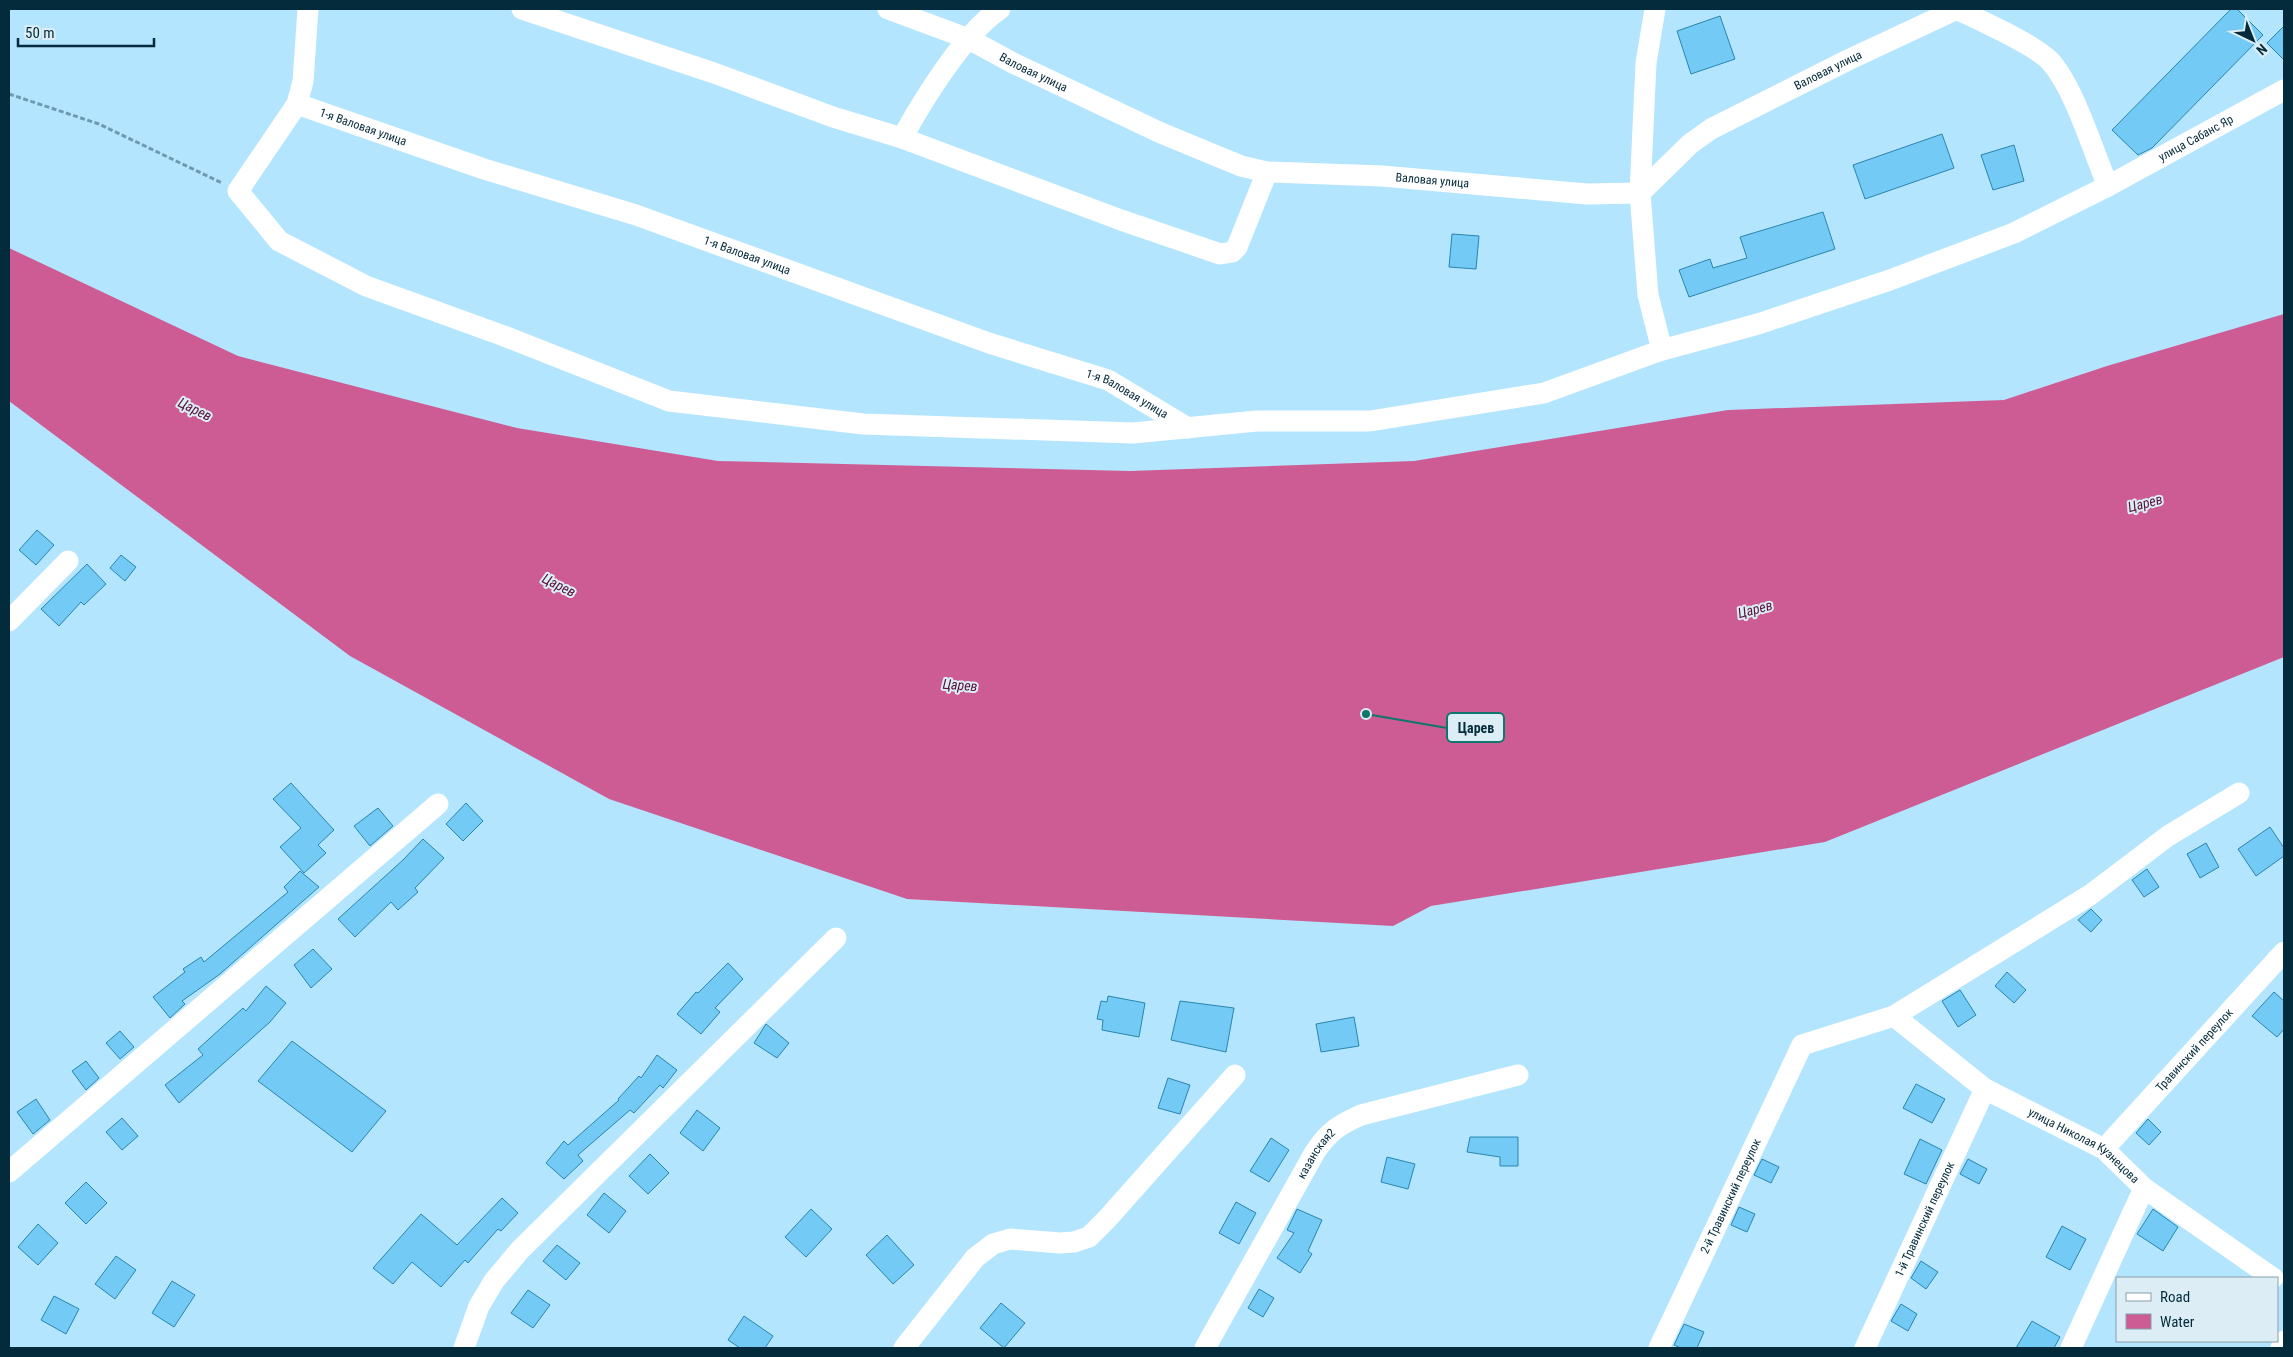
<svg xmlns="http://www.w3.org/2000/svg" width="2293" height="1357" font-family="'Roboto Condensed',sans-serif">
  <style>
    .water { fill: #ce5c94 }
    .building { fill: #73caf4; stroke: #2a85ad }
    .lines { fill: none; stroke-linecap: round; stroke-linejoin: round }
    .path { stroke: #6d9ab0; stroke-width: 3; stroke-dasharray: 5 2.5; stroke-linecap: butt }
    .minor { stroke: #fff; stroke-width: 21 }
    .labels { text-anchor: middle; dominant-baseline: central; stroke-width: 4; stroke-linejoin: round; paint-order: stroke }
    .street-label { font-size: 12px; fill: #042b3b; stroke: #ddedf5 }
    .water-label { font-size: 14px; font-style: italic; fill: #570e37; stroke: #ddedf5 }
    .leader { fill: none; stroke: #0f766e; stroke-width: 2 }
    .callout-dot { fill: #0f766e; stroke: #ddedf5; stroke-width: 2 }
    .callout { fill: #ddedf5; stroke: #0f766e; stroke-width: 2 }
    .callout-label { font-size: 14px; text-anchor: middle; font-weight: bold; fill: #042b3b }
  </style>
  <rect width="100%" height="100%" fill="#b4e5ff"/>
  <!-- water -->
  <path class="water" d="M 9,248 L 238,356 L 517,428 L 718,461 L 1130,471 L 1414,461 L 1728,410 L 2004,400 L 2107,366 L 2284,314 L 2284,657 L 1825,842 L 1431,906 L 1393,926 L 907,899 L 609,799 L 350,656 L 9,401 Z"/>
  <!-- building -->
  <path class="building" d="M 2231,9 L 2237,9 L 2263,35 L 2152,148 L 2138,155 L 2112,130 Z
    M 1720,16 L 1735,59 L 1691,74 L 1677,31 Z
    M 2284,26 L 2284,60 L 2267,43 Z
    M 1942,134 L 1954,168 L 1865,199 L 1853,165 Z
    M 2014,145 L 2024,181 L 1993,190 L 1981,155 Z
    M 1823,212 L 1835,249 L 1689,297 L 1679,270 L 1710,259 L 1713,268 L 1747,258 L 1740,237 Z
    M 1452,234 L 1479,236 L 1476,269 L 1449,267 Z
    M 37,530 L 54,545 L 36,565 L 19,550 Z
    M 121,555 L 136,567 L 125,581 L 110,568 Z
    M 87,564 L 106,584 L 84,605 L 81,602 L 59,626 L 41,609 Z
    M 291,783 L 334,830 L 318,845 L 326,853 L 304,873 L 280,847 L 301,828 L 273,799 Z
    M 466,803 L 483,821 L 463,841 L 446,824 Z
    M 378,808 L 393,826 L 370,846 L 354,826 Z
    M 2270,827 L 2284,848 L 2284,856 L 2256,876 L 2238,849 Z
    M 423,839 L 444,858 L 415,888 L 418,892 L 398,910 L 391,902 L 355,937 L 338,919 L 403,860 Z
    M 2206,843 L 2219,867 L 2200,878 L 2187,854 Z
    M 2147,869 L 2159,887 L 2144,897 L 2132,880 Z
    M 300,871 L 319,887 L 220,974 L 182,1001 L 185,1004 L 170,1018 L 153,997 L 185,972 L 183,969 L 201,957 L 204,962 L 288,892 L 284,887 Z
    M 2091,909 L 2102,920 L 2091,932 L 2078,920 Z
    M 313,949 L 332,969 L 311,988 L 294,965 Z
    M 728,963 L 743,979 L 715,1008 L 720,1012 L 701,1034 L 677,1014 L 696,992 L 698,993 Z
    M 2007,972 L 2026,990 L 2014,1003 L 1995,986 Z
    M 266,986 L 286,1003 L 270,1022 L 179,1103 L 165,1085 L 203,1055 L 198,1049 L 243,1008 L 246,1011 Z
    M 1960,990 L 1976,1015 L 1958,1027 L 1942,1001 Z
    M 2274,992 L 2284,1001 L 2284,1029 L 2277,1037 L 2252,1016 Z
    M 1108,996 L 1145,1003 L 1139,1037 L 1102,1030 L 1103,1020 L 1097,1019 L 1101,1001 L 1107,1002 Z
    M 1180,1001 L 1234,1008 L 1226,1052 L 1171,1040 Z
    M 1354,1017 L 1359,1046 L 1321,1052 L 1316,1024 Z
    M 766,1024 L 789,1043 L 777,1058 L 754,1043 Z
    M 120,1031 L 134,1047 L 120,1059 L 106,1043 Z
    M 292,1041 L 386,1111 L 352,1152 L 258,1081 Z
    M 657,1055 L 677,1070 L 663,1088 L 660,1085 L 634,1113 L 630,1110 L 578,1155 L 583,1161 L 564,1179 L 546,1163 L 564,1141 L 568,1145 L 619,1100 L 618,1099 L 639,1076 L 641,1078 Z
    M 86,1061 L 99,1078 L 86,1090 L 72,1071 Z
    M 1168,1078 L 1190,1085 L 1180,1114 L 1158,1108 Z
    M 1916,1084 L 1945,1099 L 1932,1123 L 1903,1108 Z
    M 36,1099 L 50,1120 L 33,1134 L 17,1112 Z
    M 697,1110 L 720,1128 L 703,1151 L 680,1133 Z
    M 122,1118 L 138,1136 L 122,1150 L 106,1132 Z
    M 2148,1119 L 2161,1132 L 2149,1145 L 2136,1133 Z
    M 1470,1137 L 1518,1137 L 1518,1166 L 1500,1166 L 1500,1157 L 1467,1152 Z
    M 1271,1138 L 1289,1150 L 1269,1182 L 1250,1171 Z
    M 1920,1139 L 1942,1150 L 1926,1184 L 1904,1174 Z
    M 650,1154 L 669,1173 L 648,1194 L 629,1176 Z
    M 1387,1157 L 1415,1164 L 1408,1189 L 1381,1182 Z
    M 1762,1159 L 1779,1167 L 1771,1183 L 1754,1175 Z
    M 1968,1159 L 1987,1169 L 1979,1184 L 1960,1174 Z
    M 86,1182 L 107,1203 L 86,1224 L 65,1203 Z
    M 604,1193 L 626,1211 L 609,1233 L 587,1215 Z
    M 502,1198 L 518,1213 L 501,1231 L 498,1229 L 468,1263 L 465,1260 L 441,1287 L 412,1262 L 393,1284 L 373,1268 L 421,1214 L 457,1245 Z
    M 1236,1202 L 1256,1213 L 1239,1244 L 1219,1233 Z
    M 1739,1207 L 1755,1214 L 1747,1232 L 1731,1225 Z
    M 811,1209 L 832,1229 L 806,1257 L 785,1237 Z
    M 1297,1209 L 1322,1220 L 1308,1251 L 1312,1254 L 1300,1273 L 1277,1258 L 1294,1233 L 1287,1230 Z
    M 2153,1209 L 2178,1227 L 2163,1251 L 2137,1234 Z
    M 38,1224 L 58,1243 L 38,1265 L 18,1247 Z
    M 2062,1226 L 2086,1239 L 2070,1270 L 2046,1257 Z
    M 887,1235 L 914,1265 L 893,1284 L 866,1255 Z
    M 557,1245 L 580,1263 L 566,1280 L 543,1261 Z
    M 116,1256 L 136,1270 L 115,1299 L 95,1284 Z
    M 1921,1261 L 1938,1272 L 1926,1289 L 1911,1278 Z
    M 172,1281 L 195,1295 L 174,1327 L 152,1313 Z
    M 1259,1289 L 1274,1298 L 1263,1317 L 1248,1308 Z
    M 528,1290 L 550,1305 L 533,1328 L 511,1313 Z
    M 54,1296 L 79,1309 L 66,1334 L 41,1320 Z
    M 1001,1303 L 1025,1323 L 1004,1348 L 980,1328 Z
    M 1901,1304 L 1917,1314 L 1908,1331 L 1891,1321 Z
    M 744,1316 L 773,1336 L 765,1348 L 740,1348 L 728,1340 Z
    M 2032,1321 L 2060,1337 L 2054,1348 L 2016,1348 Z
    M 1684,1324 L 1704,1332 L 1697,1348 L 1681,1348 L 1674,1345 Z"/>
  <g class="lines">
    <!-- path -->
    <path class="path" d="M 9,94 L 99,124 L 222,183"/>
    <!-- minor -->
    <g class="minor">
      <path id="s1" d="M 308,9 L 303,81 L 297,104 L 238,191 L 279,241 L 366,286 L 504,336 L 669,401 L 863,424 L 1133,433 L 1257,421 L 1370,421 L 1544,393 L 1662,350 L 1758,324 L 1890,280 L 2014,233 L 2108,186 L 2284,90"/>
      <path d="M 522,9 L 714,73 L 833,117 L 902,138 L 1121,220 L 1220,254 L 1232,252 L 1237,247 L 1267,172"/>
      <path id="s2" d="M 888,9 L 969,39 L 1013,63 L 1161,133 L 1241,166 L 1267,172 L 1382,176 L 1587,194 L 1640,193 L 1690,144 L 1711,129 L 1848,60 L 1957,9"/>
      <path d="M 1655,9 L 1646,63 L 1640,193 L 1648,295 L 1662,350"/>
      <path d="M 1956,9 C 1979,20 2034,44 2050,61 C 2074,87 2093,151 2108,186"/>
      <path id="s3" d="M 297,104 L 484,169 L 636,215 L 989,343 L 1108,380 L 1188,428"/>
      <path d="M 902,138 C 923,100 964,33 1000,9"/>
      <path d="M 9,621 L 68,561"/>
      <path id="s4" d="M 1894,1016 L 1985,1089 L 2104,1149 L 2144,1188 L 2273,1278"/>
      <path id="s5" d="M 2104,1149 L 2284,952"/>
      <path d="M 9,1172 L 438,804"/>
      <path d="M 464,1348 L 479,1306 L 494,1281 L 520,1250 L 836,938"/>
      <path d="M 904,1348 L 975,1258 L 993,1244 L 1010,1239 L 1060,1243 L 1074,1242 L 1089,1237 L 1107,1219 L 1235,1075"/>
      <path id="s6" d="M 1205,1348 L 1315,1152 C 1329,1131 1339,1125 1361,1115 L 1518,1075"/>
      <path id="s7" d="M 1659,1348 L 1802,1045 L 1894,1016 L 2090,895 L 2168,836 L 2239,793"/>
      <path id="s8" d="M 1865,1348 L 1985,1089"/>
      <path d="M 2071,1348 L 2144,1188"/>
      <path d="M 2281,1348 L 2284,1341"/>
    </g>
  </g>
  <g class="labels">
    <!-- street labels -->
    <g class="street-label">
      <text stroke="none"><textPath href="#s2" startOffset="1014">Валовая улица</textPath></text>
      <text stroke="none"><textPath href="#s2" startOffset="159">Валовая улица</textPath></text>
      <text stroke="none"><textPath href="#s3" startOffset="70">1-я Валовая улица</textPath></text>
      <text stroke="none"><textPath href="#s1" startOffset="2269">улица Сабанс Яр</textPath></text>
      <text stroke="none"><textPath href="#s2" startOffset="579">Валовая улица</textPath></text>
      <text stroke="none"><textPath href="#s3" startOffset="475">1-я Валовая улица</textPath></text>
      <text stroke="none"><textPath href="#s3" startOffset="880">1-я Валовая улица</textPath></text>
      <text stroke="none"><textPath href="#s5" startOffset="134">Травинский переулок</textPath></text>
      <text stroke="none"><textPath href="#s4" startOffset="231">улица Николая Кузнецова</textPath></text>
      <text stroke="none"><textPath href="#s6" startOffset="224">казанская2</textPath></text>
      <text stroke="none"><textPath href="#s7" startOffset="168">2-й Травинский переулок</textPath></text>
      <text stroke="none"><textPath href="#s8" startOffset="142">1-й Травинский переулок</textPath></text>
    </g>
    <!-- water labels -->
    <g class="water-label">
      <text transform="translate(195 409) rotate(26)">Царев</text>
      <text transform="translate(2145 503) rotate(-15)">Царев</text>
      <text transform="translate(559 585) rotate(26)">Царев</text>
      <text transform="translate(1755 609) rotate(-15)">Царев</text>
      <text transform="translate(960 685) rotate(4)">Царев</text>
    </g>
  </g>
  <!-- callouts -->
  <path class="leader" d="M1366 714L1447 728"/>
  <circle class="callout-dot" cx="1366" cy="714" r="5"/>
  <rect class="callout" x="1447" y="713" width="57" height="29" rx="5"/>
  <g class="callout-label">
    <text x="1476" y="733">Царев</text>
  </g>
  <!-- border -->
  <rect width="2293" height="1357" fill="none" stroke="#042b3b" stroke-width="20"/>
  <!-- legend -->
  <rect x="2116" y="1277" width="162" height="65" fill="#ddedf5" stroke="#869fab"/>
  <rect x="2126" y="1293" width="25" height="8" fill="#ffffff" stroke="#869fab"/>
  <text x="2160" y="1302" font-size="15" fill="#042b3b">Road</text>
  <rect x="2126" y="1314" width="25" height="15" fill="#ce5c94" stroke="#869fab"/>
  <text x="2160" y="1327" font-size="15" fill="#042b3b">Water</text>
  <!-- north arrow -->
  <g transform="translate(2253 40) rotate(137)" stroke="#ddedf5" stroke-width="4" paint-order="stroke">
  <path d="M0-4L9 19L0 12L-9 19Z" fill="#042b3b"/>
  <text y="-8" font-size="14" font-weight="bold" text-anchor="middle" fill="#042b3b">N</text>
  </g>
  <!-- scale -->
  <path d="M18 38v8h136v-8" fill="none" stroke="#042b3b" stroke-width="2.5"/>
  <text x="25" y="38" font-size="15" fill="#042b3b" stroke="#ddedf5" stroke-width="4" paint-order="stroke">50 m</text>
</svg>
